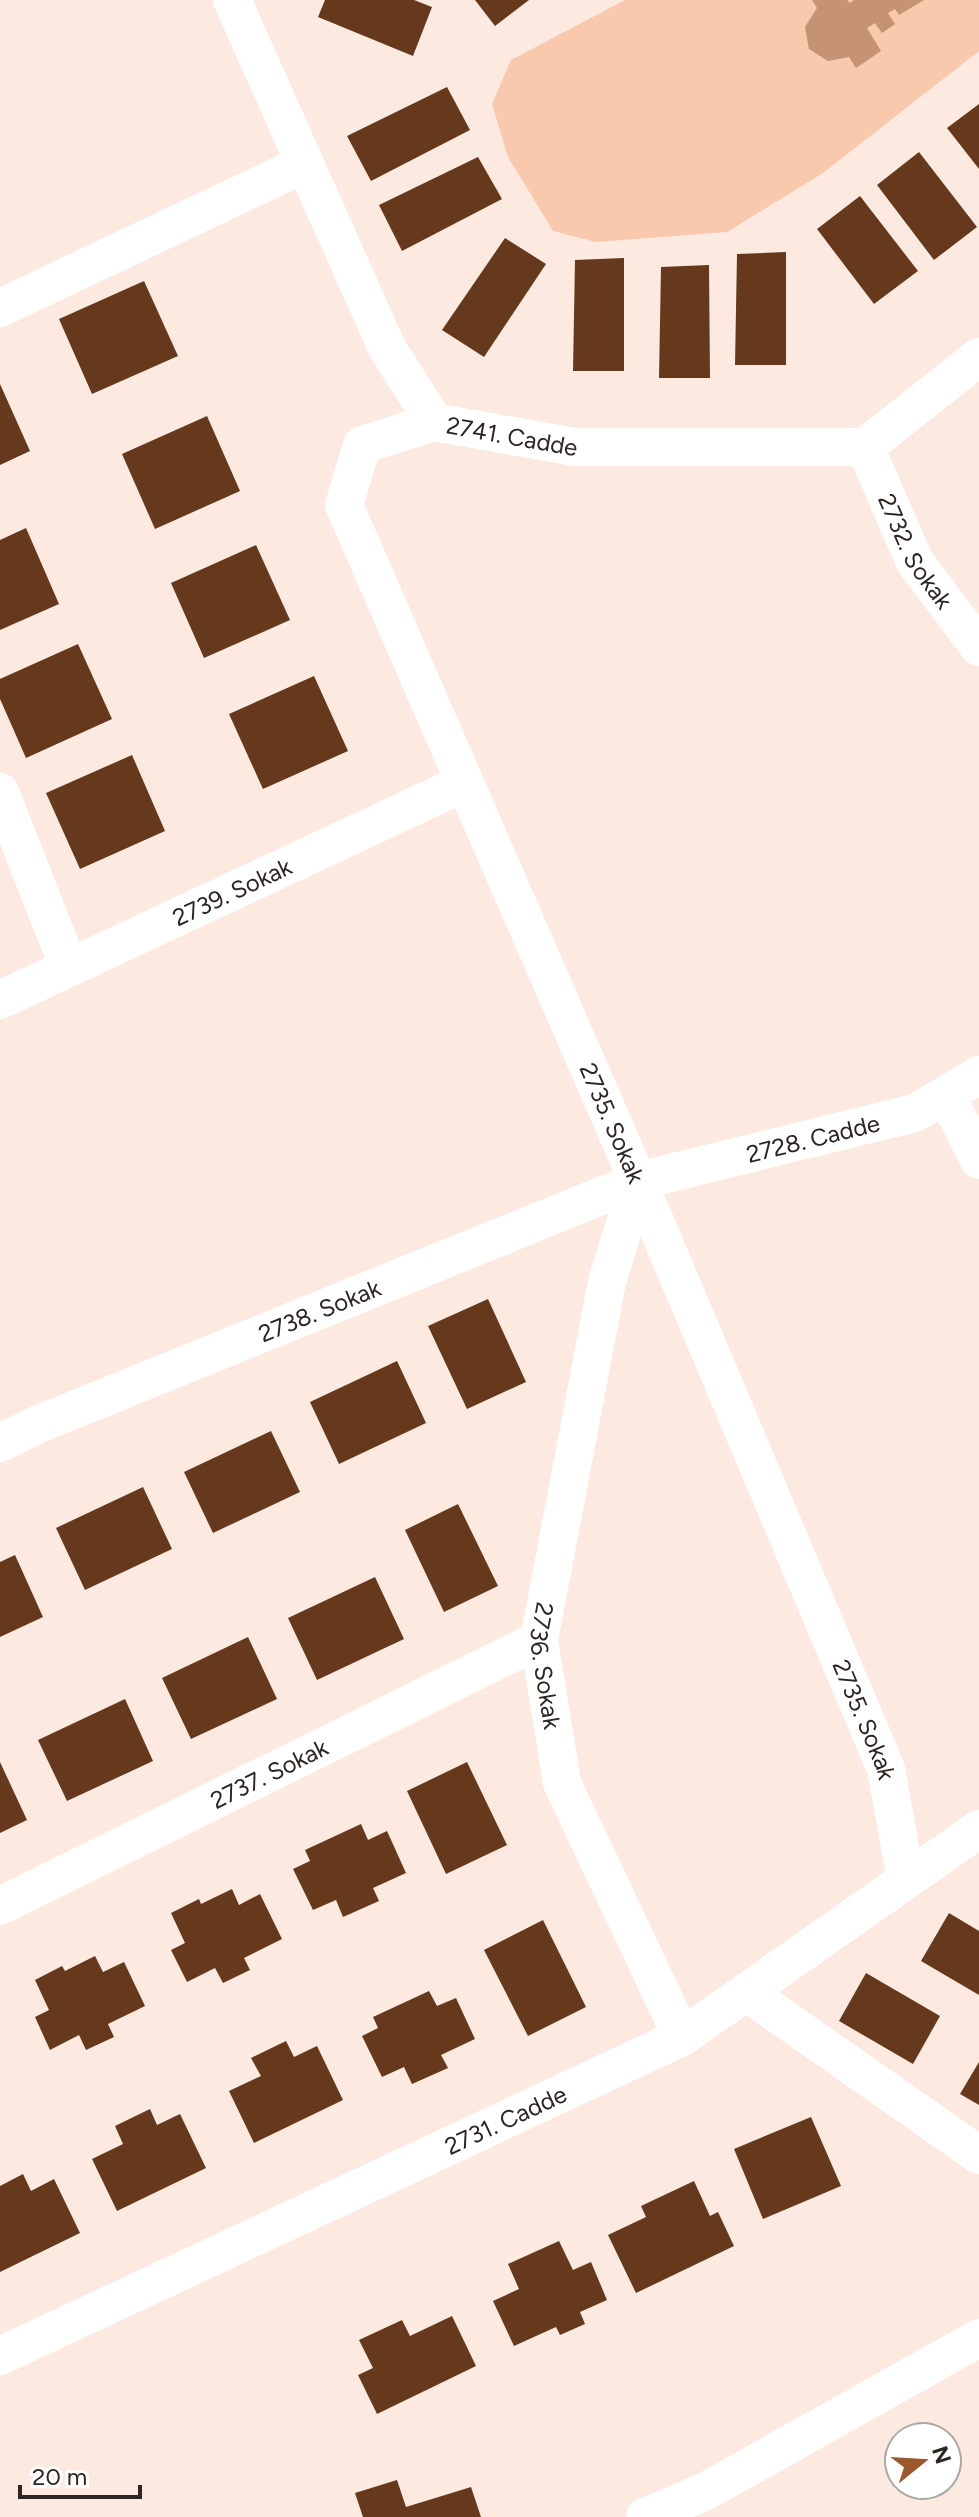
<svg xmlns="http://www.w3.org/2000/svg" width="979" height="2517" font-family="Figtree,sans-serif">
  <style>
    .green { fill: #f9c9ad }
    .water { fill: #c59273 }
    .building { fill: #66391c }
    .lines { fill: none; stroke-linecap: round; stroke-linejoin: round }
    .minor { stroke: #fff; stroke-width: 38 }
    .labels { text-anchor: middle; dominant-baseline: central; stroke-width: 8; stroke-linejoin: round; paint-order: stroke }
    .street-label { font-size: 24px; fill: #2c2521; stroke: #fff }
  </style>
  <rect width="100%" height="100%" fill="#fce9df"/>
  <!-- green -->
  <path class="green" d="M 625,0 L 979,0 L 979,51 L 823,173 L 727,232 L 596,242 L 553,231 L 508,157 L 492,104 L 511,60 Z"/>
  <!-- water -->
  <path class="water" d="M 812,0 L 847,0 L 850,3 L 854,0 L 924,0 L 899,15 L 895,9 L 888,13 L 895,24 L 882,33 L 875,23 L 867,28 L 881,51 L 856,68 L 849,57 L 828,61 L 809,49 L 805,27 L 817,8 Z"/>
  <!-- building -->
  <path class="building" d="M 325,0 L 414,0 L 432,7 L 413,56 L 318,17 Z
    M 475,0 L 529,0 L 495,26 Z
    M 447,87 L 470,130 L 371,181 L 347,136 Z
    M 979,104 L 979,169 L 947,128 Z
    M 919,152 L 977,227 L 934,260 L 877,185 Z
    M 478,157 L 502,199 L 402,251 L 379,205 Z
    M 860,196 L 918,271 L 874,304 L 817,229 Z
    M 505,238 L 546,264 L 484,357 L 442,330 Z
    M 786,252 L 786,365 L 735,365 L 737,254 Z
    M 624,258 L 624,371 L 573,371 L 575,260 Z
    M 709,265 L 710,378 L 659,378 L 661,267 Z
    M 144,281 L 178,356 L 92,394 L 59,319 Z
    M 0,384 L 30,451 L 0,465 Z
    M 207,416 L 240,491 L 155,529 L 122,454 Z
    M 26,528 L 59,604 L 0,630 L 0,540 Z
    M 256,545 L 290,620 L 204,658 L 171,583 Z
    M 78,644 L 112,719 L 26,758 L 0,699 L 0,679 Z
    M 314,676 L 348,751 L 263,789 L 229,714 Z
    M 132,755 L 165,831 L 80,869 L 46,793 Z
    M 488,1299 L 526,1382 L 467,1409 L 428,1326 Z
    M 397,1361 L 426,1423 L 339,1464 L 310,1402 Z
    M 271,1431 L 300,1492 L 213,1533 L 184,1472 Z
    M 143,1487 L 172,1549 L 85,1590 L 56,1528 Z
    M 458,1504 L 498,1586 L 444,1612 L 405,1530 Z
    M 15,1555 L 43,1617 L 0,1637 L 0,1562 Z
    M 375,1577 L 404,1639 L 317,1680 L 288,1618 Z
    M 248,1637 L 277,1699 L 191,1739 L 162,1678 Z
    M 125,1699 L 153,1761 L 67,1801 L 38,1740 Z
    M 0,1762 L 27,1820 L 0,1833 Z
    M 467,1762 L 507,1845 L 446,1874 L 407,1791 Z
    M 361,1824 L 368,1840 L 387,1831 L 406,1873 L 373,1888 L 379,1901 L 343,1917 L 336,1900 L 313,1910 L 293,1869 L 310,1861 L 305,1850 Z
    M 232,1889 L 239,1905 L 260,1894 L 282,1939 L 244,1958 L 250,1970 L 223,1983 L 215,1968 L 187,1982 L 171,1950 L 185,1943 L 171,1913 L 199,1899 L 201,1904 Z
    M 949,1913 L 979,1931 L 979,1995 L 921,1961 Z
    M 543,1920 L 586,2007 L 528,2036 L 484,1950 Z
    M 95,1956 L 103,1972 L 124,1962 L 145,2006 L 108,2024 L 114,2037 L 86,2050 L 79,2035 L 50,2050 L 35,2017 L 49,2010 L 35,1980 L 62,1966 L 65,1971 Z
    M 866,1973 L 940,2016 L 913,2064 L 839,2021 Z
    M 429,1991 L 437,2006 L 456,1998 L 475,2039 L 441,2055 L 448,2068 L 412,2084 L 404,2067 L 382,2077 L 362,2036 L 378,2028 L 373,2017 Z
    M 286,2041 L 294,2057 L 317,2046 L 343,2100 L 254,2143 L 229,2091 L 261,2076 L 251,2058 Z
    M 979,2062 L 979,2105 L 960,2094 Z
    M 150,2109 L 157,2125 L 180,2114 L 206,2168 L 117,2211 L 92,2159 L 123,2144 L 115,2126 Z
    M 811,2117 L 841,2186 L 763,2219 L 734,2149 Z
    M 23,2174 L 31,2191 L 54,2179 L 80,2233 L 0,2272 L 0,2186 Z
    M 694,2181 L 710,2216 L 718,2212 L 734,2246 L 636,2293 L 608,2235 L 646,2217 L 641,2206 Z
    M 559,2241 L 573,2270 L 591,2262 L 607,2300 L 580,2312 L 585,2324 L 560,2335 L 556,2327 L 514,2346 L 493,2301 L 519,2289 L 508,2264 Z
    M 452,2316 L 476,2366 L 377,2414 L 358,2375 L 373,2368 L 359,2340 L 402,2320 L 410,2336 Z
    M 397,2480 L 406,2507 L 471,2487 L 481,2517 L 363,2517 L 355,2493 Z"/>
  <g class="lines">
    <!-- minor -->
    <g class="minor">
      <path id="s1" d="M 232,0 L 387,348 L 434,422 L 575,447 L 865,447 L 979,357"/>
      <path d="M 0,308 L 304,164"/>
      <path id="s2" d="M 434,422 L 362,445 L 344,505 L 638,1181 L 886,1769 L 906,1880"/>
      <path id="s3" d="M 865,447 L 915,562 L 979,647"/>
      <path d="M 0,792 L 69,968"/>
      <path id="s4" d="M 0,1000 L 464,783"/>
      <path d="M 946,1095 L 979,1160"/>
      <path id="s5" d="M 638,1181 L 607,1282 L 539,1640 L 562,1783 L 682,2037"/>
      <path id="s6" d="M 0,1443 L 39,1424 L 638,1181 L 915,1113 L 979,1075"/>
      <path id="s7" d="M 0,1906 L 539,1640"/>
      <path d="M 746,1992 L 979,2155"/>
      <path id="s8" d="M 0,2356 L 682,2037 L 979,1829"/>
      <path d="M 645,2517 L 706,2491 L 979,2338"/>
    </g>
  </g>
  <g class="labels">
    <!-- street labels -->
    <g class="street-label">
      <text stroke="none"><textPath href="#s1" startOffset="548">2741. Cadde</textPath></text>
      <text stroke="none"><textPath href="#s3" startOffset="116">2732. Sokak</textPath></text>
      <text stroke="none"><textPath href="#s4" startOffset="256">2739. Sokak</textPath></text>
      <text stroke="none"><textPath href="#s2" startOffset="812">2735. Sokak</textPath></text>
      <text stroke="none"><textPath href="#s6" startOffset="870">2728. Cadde</textPath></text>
      <text stroke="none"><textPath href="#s6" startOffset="346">2738. Sokak</textPath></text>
      <text stroke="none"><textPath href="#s5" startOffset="496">2736. Sokak</textPath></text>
      <text stroke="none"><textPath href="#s2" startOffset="1460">2735. Sokak</textPath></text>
      <text stroke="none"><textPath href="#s7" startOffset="300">2737. Sokak</textPath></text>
      <text stroke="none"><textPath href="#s8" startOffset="558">2731. Cadde</textPath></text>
    </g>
  </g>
  <!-- north arrow -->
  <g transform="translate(923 2461) rotate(72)"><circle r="38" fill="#ffffff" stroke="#aba8a6" stroke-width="2"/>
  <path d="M0-6L14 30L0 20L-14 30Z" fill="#9c582a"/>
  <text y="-12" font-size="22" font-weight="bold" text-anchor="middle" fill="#2c2521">N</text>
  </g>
  <!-- scale -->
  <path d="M20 2485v12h120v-12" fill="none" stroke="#2c2521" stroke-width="4"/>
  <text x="32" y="2485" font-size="24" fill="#2c2521" stroke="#ffffff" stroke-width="6" paint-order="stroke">20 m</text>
</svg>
